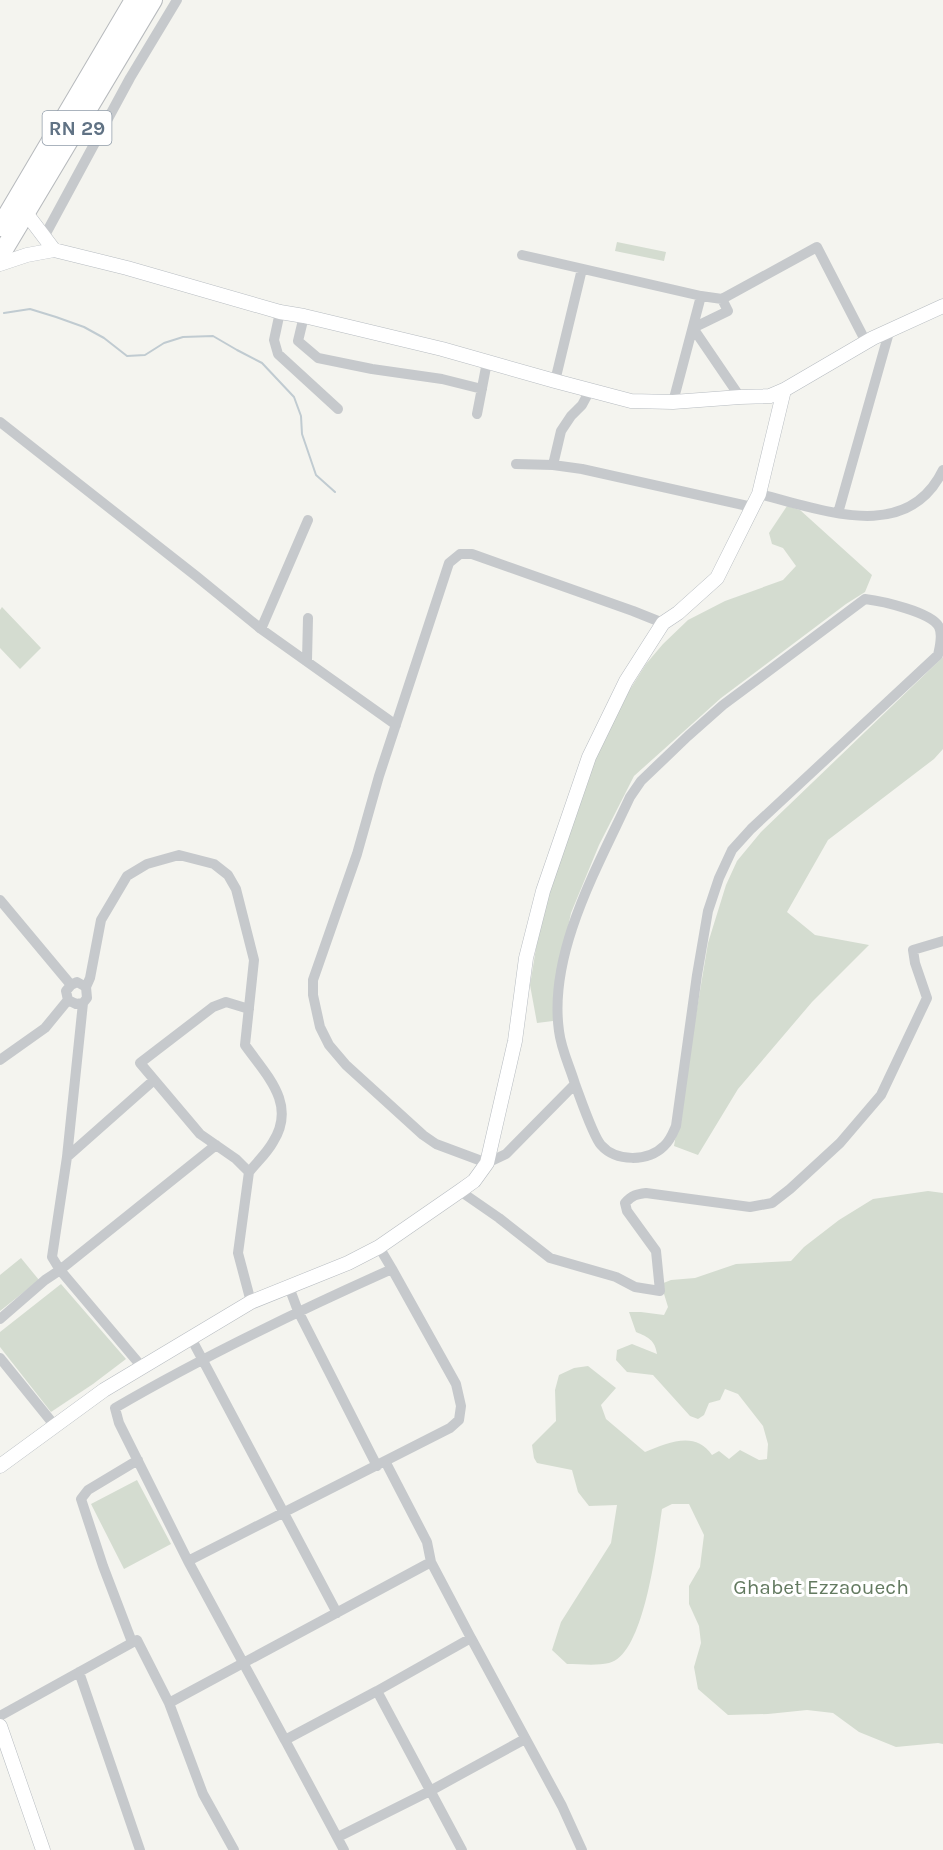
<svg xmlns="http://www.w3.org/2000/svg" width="943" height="1850" font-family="Karla,sans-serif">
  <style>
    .green { fill: #d4dcd0 }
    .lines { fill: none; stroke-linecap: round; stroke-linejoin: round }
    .stream { stroke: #c0cbd1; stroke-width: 2 }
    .secondary-casing { stroke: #b7bcc1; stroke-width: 15 }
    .highway-casing { stroke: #b7babd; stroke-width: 20 }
    .street { stroke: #c6c9cc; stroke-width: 10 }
    .secondary { stroke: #fff; stroke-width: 14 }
    .highway { stroke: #fff; stroke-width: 18 }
    .labels { text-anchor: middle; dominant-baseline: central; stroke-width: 6; stroke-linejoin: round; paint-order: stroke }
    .shield { fill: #fff; stroke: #909ca9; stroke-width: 1.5 }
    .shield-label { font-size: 20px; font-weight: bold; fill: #607284 }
    .park-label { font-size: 21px; fill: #637a60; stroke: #fff }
  </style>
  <rect width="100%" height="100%" fill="#f4f4ef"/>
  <!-- green -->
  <path class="green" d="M 617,242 L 666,252 L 664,261 L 615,251 Z
    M 787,506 L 800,510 L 872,575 L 865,592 L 846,604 L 721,698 L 634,776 L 599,845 L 571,913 L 554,992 L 553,1021 L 537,1023 L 530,985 L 540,924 L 554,866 L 600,745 L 624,699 L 646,664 L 663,644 L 688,620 L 725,601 L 783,580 L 796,566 L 783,548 L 772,544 L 769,533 Z
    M 2,607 L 41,648 L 20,669 L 0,648 L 0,610 Z
    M 943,657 L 943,749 L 934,759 L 828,840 L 787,912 L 815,935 L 869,945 L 812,1002 L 738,1089 L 698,1155 L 674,1146 L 708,943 L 726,885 L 737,861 L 761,832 Z
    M 928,1191 L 943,1193 L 943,1744 L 938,1743 L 896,1747 L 859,1732 L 833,1713 L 807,1710 L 768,1714 L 728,1715 L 698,1689 L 694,1667 L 701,1643 L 699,1626 L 689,1604 L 689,1586 L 700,1567 L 704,1535 L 689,1504 L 672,1504 L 662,1509 C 657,1541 645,1655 609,1663 C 596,1666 580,1664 567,1664 L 552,1650 L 561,1622 L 611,1543 L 617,1505 L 589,1506 L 578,1492 L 572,1470 L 537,1463 L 534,1458 L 532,1445 L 556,1421 L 555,1390 L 559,1375 L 574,1368 L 588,1366 L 616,1388 L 601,1405 L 606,1419 L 645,1452 C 668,1443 695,1430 712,1455 L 719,1451 L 729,1459 L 740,1450 L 759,1460 L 767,1459 L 768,1444 L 763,1426 L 738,1394 L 725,1389 L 720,1400 L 709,1403 L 704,1415 L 698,1419 L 690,1416 L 653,1375 L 627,1372 L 616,1360 L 617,1350 L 632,1344 L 657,1354 C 655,1340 648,1337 636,1332 L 629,1312 L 641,1312 L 664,1315 L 668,1307 L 661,1284 L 671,1280 L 695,1278 L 736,1264 L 791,1261 L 804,1247 L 839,1220 L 873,1199 Z
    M 21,1258 L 39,1280 L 0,1311 L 0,1275 Z
    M 61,1284 L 126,1359 L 93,1384 L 51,1412 L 0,1347 L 0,1332 Z
    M 137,1480 L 171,1544 L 124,1569 L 91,1504 Z"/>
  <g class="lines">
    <!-- stream -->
    <path class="stream" d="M 4,313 L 30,309 L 56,317 L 84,327 L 104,338 L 127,356 L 145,355 L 164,343 L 183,337 L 213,336 L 237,350 L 262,363 L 294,397 L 301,416 L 302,434 L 316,475 L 335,492"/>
    <!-- secondary casing -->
    <g class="secondary-casing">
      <path id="secondary" d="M 26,213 L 54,250
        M 0,264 L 27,255 L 54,250 L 127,268 L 280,312 L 304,316 L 442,349 L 555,381 L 631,401 L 673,402 L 740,397 L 770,396 L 784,390 L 873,338 L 943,306
        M 0,1466 L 104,1390 L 251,1302 L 348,1263 L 379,1247 L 460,1191 L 474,1181 L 487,1163 L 515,1041 L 526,958 L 543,891 L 589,757 L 626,681 L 663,623 L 678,613 L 717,578 L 759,494 L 784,390
        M 0,1726 L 43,1850"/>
    </g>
    <!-- highway casing -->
    <g class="highway-casing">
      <path id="highway" d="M 0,227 L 134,0
        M 0,256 L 153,0"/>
    </g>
    <!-- street -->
    <path class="street" d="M 44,237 L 130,78 L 177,0
      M 522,255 L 701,296
      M 722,299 L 728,311 L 693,328 L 740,397
      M 280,312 L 274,340 L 278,354 L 338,409
      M 304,316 L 298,341 L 318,358 L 372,369 L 442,379 L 482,389
      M 555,381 L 582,269
      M 673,402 L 701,296 L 722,299 L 817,247 L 866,342
      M 477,414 L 487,362
      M 0,422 L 196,576 L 261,629 L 396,725
      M 516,464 L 553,465 L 582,469 L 752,507
      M 553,465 L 561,431 L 571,416 L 582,405 L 590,390
      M 759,494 C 821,509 907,545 943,470
      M 838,513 L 890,329
      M 261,629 L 308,520
      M 307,660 L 308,618
      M 0,900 L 71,985
      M 86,987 L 90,978 L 101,920 L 127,876 L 147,864 L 179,855 L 214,864 L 228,875 L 236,889 L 254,960 L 245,1045 C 267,1076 297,1104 273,1142 C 267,1153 257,1162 249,1172
      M 249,1009 L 226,1002 L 213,1007 L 140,1063 L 200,1134 L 236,1159 L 249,1172 L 238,1253 L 251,1302
      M 0,1060 L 45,1028 L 68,1000 L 66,991 L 71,985 L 77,982 L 86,987 L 87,998 L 83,1003 L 76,1004 L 68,1000
      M 575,1084 C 570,1067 561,1049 559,1031 C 548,953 598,866 630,797 L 641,781 L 688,736 L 723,705 L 865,599 C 881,601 932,612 939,627 C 943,635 940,646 938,655 L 751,829 L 732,850 L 719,878 L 708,911 L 697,975 L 676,1126 C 673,1133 670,1141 664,1146 C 648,1162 616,1162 601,1145 C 593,1136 580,1097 575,1084 L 506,1154 L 487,1163 L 436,1144 L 423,1135 L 346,1065 L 329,1045 L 320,1027 L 313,995 L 313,980 L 357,854 L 379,776 L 449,563 L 460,554 L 472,554 L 633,611 L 663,623
      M 67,1157 L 154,1080
      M 460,1191 L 499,1218 L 550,1258 L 616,1277 L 635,1287 L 660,1291 L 656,1251 L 627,1211 L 625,1203 C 632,1195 637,1194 646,1193 L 750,1207 L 772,1203 L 790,1189 L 840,1143 L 881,1095 L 927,998 L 915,963 L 913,950 L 943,941
      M 392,1269 C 298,1311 204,1356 115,1408 L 119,1423 L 188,1561 L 285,1740 L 377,1691 L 462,1850
      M 289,1287 L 298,1311 L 377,1466
      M 0,1319 L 45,1280 L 60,1270 L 52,1257 L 67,1157 L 83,1003
      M 191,1338 L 337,1613
      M 0,1358 L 55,1426
      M 142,1367 L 60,1270 L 216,1145
      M 385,1461 L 427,1542 L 431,1562 L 471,1638
      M 188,1561 L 450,1428 L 459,1420 L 461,1406 L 456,1384 L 392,1269 L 379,1247
      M 132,1642 L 103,1566 L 81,1499 L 88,1490 L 138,1460
      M 79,1672 L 140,1850
      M 377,1691 L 471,1638 L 562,1806 L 582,1850
      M 169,1703 L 431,1562
      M 0,1716 L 137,1640 L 169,1703 L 203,1794 L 234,1850
      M 285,1740 L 344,1850
      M 338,1837 L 430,1791 L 525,1739"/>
    <!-- secondary -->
    <use href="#secondary" class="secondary"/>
    <!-- highway -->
    <use href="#highway" class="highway"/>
  </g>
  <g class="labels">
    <!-- shield labels -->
    <rect class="shield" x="42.5" y="111" width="69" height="34" rx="4.5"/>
    <g class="shield-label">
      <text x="77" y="128">RN 29</text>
    </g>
    <!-- park labels -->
    <g class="park-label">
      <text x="821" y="1587">Ghabet Ezzaouech</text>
    </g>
  </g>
</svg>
